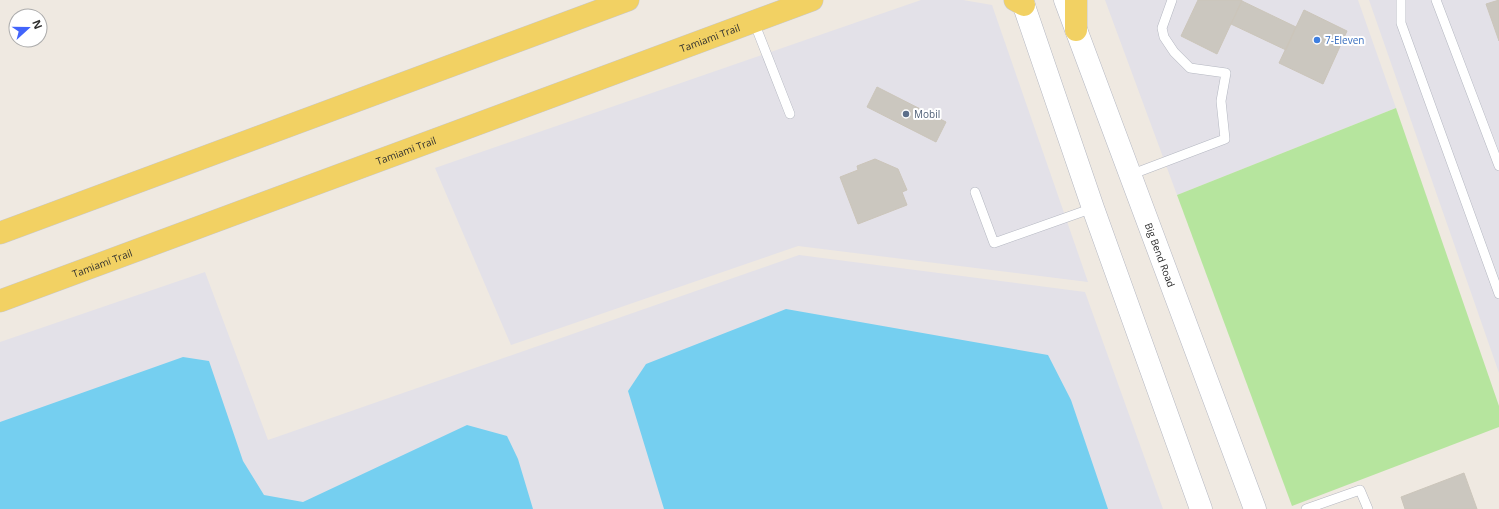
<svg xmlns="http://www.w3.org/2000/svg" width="1499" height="509" font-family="'Open Sans',sans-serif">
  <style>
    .industrial { fill: #e3e1e8 }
    .green { fill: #b6e59e }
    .water { fill: #75cff0 }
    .building { fill: #cbc7bf; stroke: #cbc5ba }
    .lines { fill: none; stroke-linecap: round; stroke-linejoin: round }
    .lane-casing { stroke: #b4b7c1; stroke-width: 10 }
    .secondary-casing { stroke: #b4b7c1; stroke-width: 23 }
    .primary-casing { stroke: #c9c9c9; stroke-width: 23 }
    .lane { stroke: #fff; stroke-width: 9 }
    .secondary { stroke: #fff; stroke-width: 22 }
    .primary { stroke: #f2d163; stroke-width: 22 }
    .shop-dot { fill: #3f7fe0; stroke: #fff; stroke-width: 1.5 }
    .service-dot { fill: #5c6f8a; stroke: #fff; stroke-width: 1.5 }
    .labels { text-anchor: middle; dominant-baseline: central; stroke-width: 4; stroke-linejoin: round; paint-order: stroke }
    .street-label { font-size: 10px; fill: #2e2e2e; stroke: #fff }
    .shop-label { font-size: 10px; fill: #366cbe; stroke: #fff; text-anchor: start }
    .service-label { font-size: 10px; fill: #4e5e75; stroke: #fff; text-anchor: start }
  </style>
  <rect width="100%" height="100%" fill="#efe9e1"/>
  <!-- industrial -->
  <path class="industrial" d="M 921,0 L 963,0 L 992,5 L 1088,282 L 798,246 L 511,345 L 435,168 Z
    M 1105,0 L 1358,0 L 1396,108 L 1177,195 Z
    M 1369,0 L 1499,0 L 1499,373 Z
    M 799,255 L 1085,292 L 1163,509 L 0,509 L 0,342 L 205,272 L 268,440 Z"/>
  <!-- green -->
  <path class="green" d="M 1396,108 L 1499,406 L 1499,427 L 1292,506 L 1177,195 Z"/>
  <!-- water -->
  <path class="water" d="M 786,309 L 1048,355 L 1071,400 L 1108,509 L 664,509 L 628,391 L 646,364 Z
    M 183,357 L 209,361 L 243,461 L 264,495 L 303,502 L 467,425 L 507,436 L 518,459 L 533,509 L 0,509 L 0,422 Z"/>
  <!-- building -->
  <path class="building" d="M 1198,0 L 1242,0 L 1217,54 L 1181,36 Z
    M 1499,0 L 1499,41 L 1486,4 Z
    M 1242,1 L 1296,27 L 1286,50 L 1231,24 Z
    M 1304,10 L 1347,31 L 1323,84 L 1279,63 Z
    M 877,87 L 946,122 L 936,142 L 867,107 Z
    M 875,159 L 898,169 L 907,190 L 902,192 L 907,205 L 858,224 L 840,177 L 858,170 L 857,166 Z
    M 1464,473 L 1477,509 L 1405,509 L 1401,497 Z"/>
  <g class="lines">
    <!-- lane casing -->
    <g class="lane-casing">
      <path id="lane" d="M 1401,0 L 1401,23 L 1499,294
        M 1436,0 L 1499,166
        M 754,22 L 790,114
        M 1130,175 L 1225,139 L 1221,101 L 1226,73 L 1190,68 L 1174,52 L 1164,37 L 1162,28 L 1172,0
        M 975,192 L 994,243 L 1093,208
        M 1306,509 L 1360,490 L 1368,509"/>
    </g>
    <!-- secondary casing -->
    <g class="secondary-casing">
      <g id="secondary">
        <path d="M 1022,0 L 1093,208 L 1201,509"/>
        <path id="s1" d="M 1065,0 L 1255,509"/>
      </g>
    </g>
    <!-- primary casing -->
    <g class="primary-casing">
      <g id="primary">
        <path d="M 1015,0 L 1024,5"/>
        <path d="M 1076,30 L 1076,0"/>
        <path d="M 0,233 L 628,0"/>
        <path id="s2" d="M 0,301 L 812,0"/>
      </g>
    </g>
    <!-- lane -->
    <use href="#lane" class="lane"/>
    <!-- secondary -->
    <use href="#secondary" class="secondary"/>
    <!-- primary -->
    <use href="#primary" class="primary"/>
  </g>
  <!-- markers -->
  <circle class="shop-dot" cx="1317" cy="40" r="4"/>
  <circle class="service-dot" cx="906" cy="114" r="4"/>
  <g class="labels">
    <!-- street labels -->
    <g class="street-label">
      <text stroke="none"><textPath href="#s2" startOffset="757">Tamiami Trail</textPath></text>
      <text stroke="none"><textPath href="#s2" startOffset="433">Tamiami Trail</textPath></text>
      <text stroke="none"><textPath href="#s1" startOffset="272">Big Bend Road</textPath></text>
      <text stroke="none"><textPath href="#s2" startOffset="109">Tamiami Trail</textPath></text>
    </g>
    <!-- shop labels -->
    <g class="shop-label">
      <text x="1325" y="40">7-Eleven</text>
    </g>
    <!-- service labels -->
    <g class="service-label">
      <text x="914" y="114">Mobil</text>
    </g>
  </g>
  <!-- north arrow -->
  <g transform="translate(28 28) rotate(69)"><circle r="19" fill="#ffffff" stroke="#ababab"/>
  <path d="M0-3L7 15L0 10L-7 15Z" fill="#4264fb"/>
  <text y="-6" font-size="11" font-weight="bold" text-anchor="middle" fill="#2e2e2e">N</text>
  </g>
</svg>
